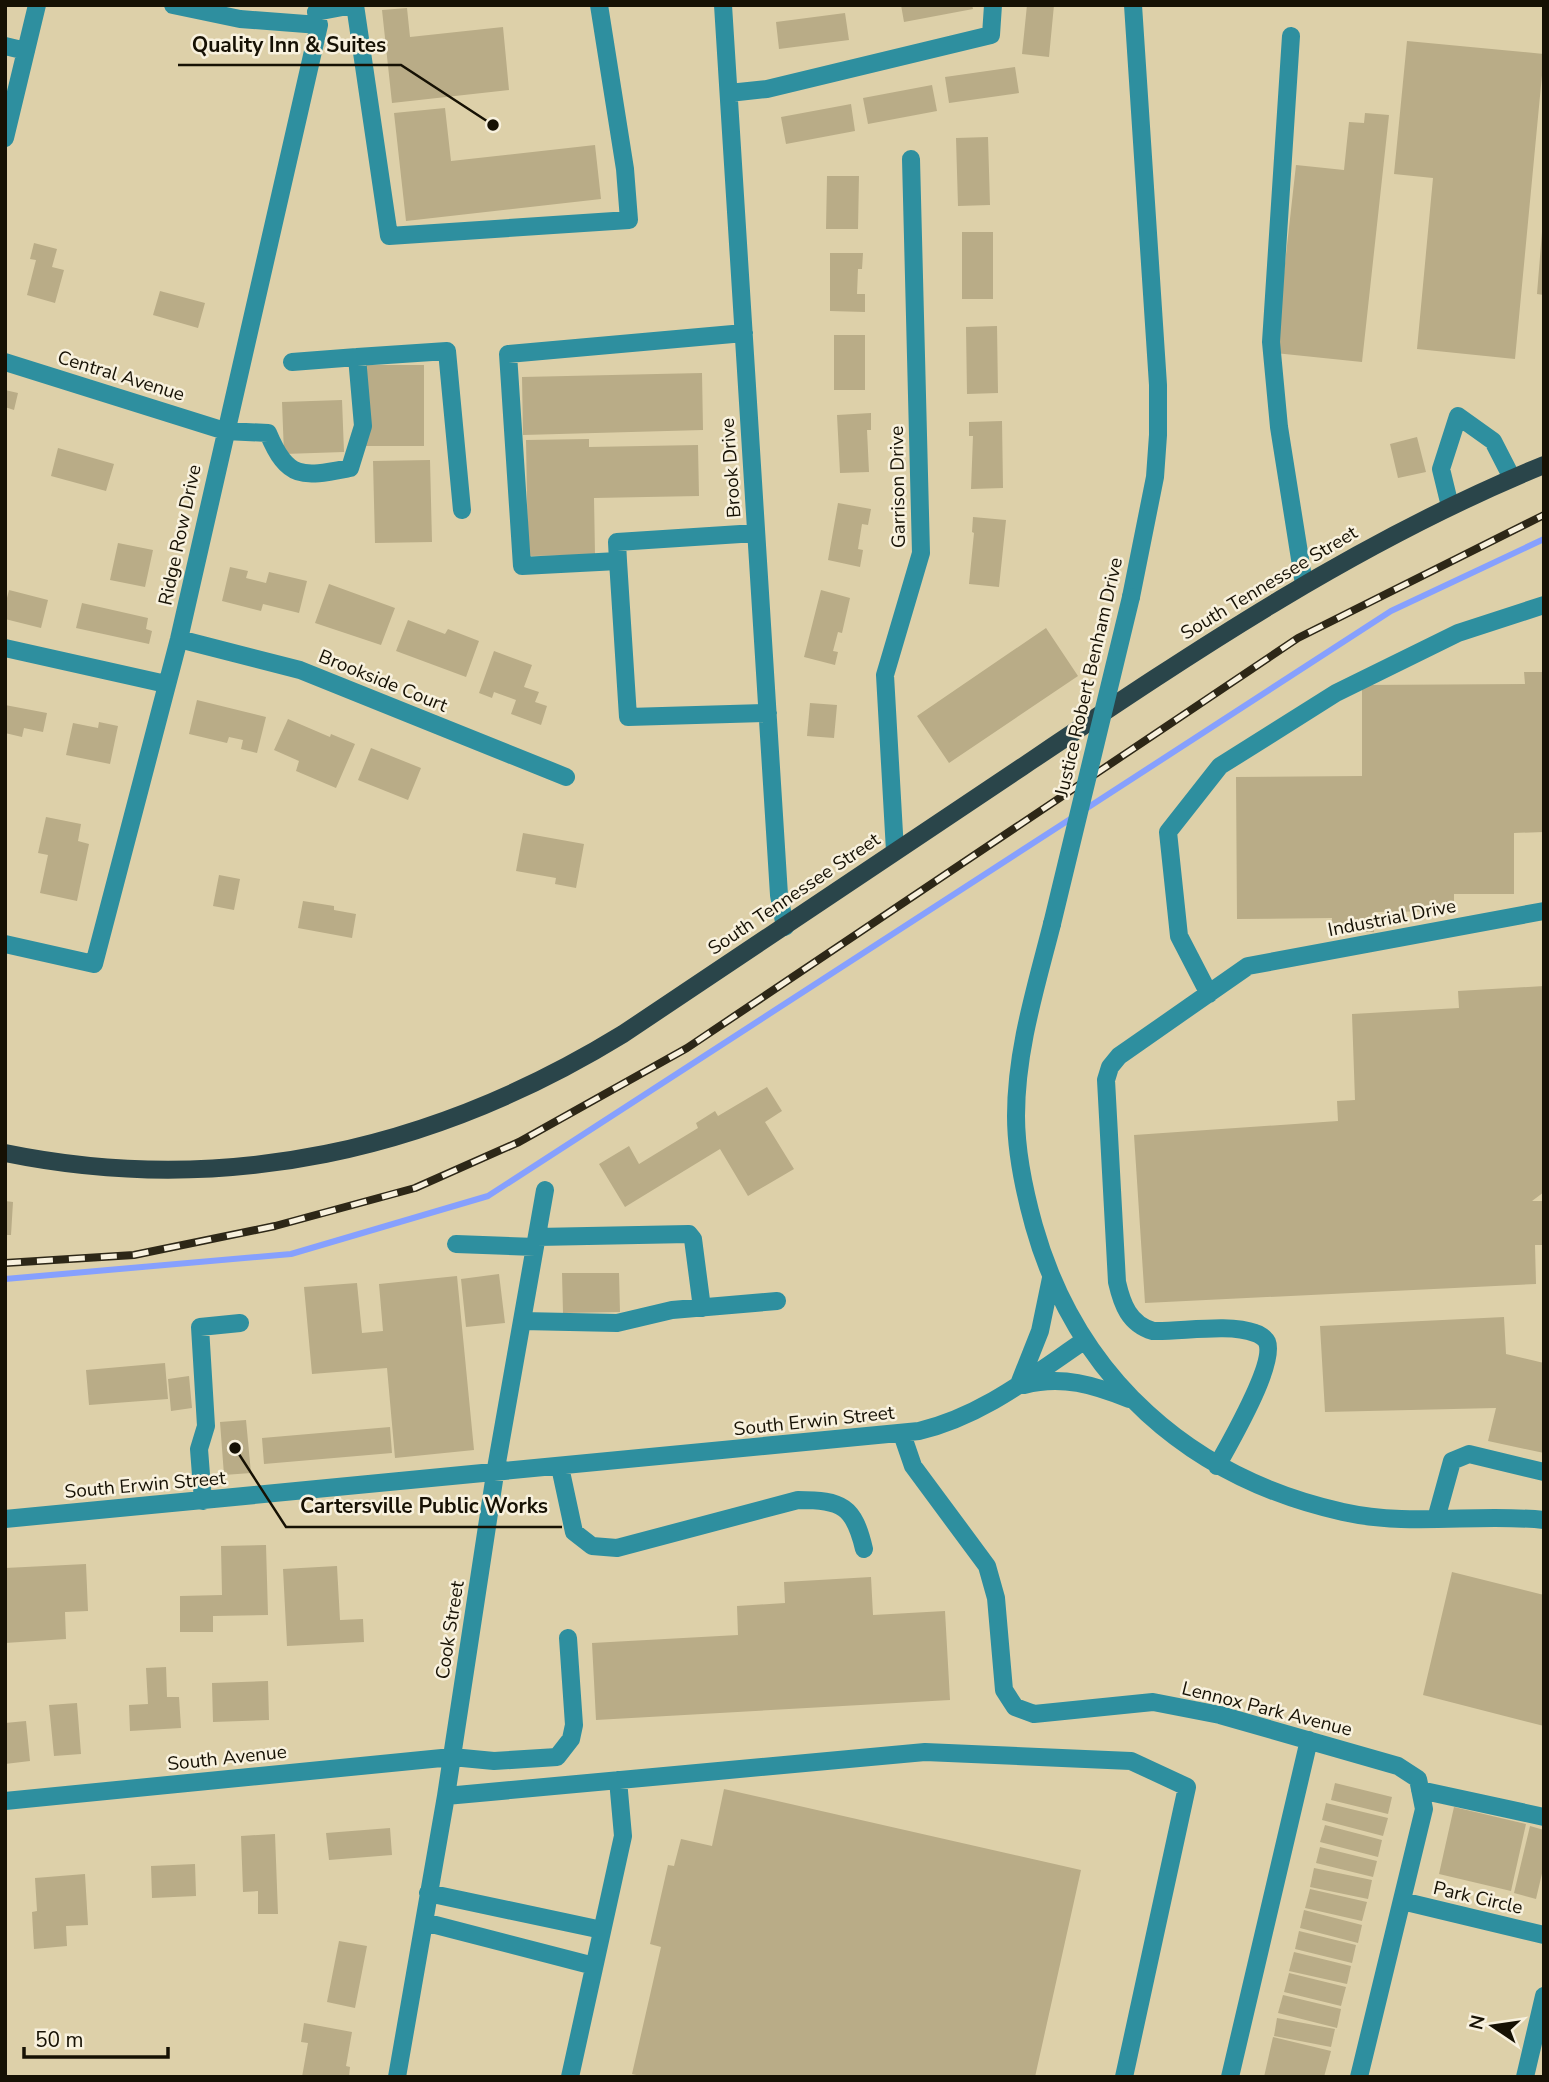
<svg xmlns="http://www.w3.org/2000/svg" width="1549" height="2082" font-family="'Nunito Sans',sans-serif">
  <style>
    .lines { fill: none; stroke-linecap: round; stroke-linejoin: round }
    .stream { stroke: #86a0fe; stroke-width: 6 }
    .building { fill: #b9ac87 }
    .minor { stroke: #2e8f9f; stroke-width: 18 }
    .major { stroke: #2a454a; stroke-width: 18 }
    .rail-casing { stroke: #2d2717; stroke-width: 8 }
    .rail { stroke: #f8f1de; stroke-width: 5; stroke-dasharray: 16; stroke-linecap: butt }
    .minor-bridge { stroke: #2e8f9f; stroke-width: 18 }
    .labels { text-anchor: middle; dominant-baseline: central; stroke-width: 5; stroke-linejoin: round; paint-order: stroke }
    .street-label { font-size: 19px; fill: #161104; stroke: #f8f1de }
    .leader { fill: none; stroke: #161104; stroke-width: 2.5 }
    .callout-dot { fill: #161104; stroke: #f8f1de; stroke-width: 2.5 }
    .callout-label { font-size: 21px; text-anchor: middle; font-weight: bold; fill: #161104; stroke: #f8f1de; stroke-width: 5; stroke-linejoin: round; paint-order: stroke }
  </style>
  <rect width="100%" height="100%" fill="#ddd0a9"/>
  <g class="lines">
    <!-- stream -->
    <path class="stream" d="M 1084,810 L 1391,611 L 1544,539
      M 5,1279 L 291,1254 L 488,1196 L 1075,816"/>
  </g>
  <!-- building -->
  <path class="building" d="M 901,5 L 972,5 L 973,9 L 904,22 Z
    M 1027,5 L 1054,5 L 1049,57 L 1022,54 Z
    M 407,8 L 410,37 L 503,27 L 509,90 L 392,103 L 382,10 Z
    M 845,13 L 849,40 L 779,49 L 776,22 Z
    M 1407,41 L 1544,54 L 1515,359 L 1417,349 L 1433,178 L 1394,174 Z
    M 1015,67 L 1019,93 L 949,103 L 945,77 Z
    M 932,85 L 937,111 L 868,124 L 863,98 Z
    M 851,104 L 855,131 L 786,144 L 781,117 Z
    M 445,108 L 451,161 L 595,145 L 601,199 L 406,221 L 394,113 Z
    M 1365,113 L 1389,115 L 1362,362 L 1275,353 L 1296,165 L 1344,170 L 1349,122 L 1364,123 Z
    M 988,137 L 990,205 L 958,206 L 956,138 Z
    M 827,176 L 859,176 L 858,229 L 826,229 Z
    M 962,232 L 993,232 L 993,299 L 962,299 Z
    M 1542,232 L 1544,232 L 1544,295 L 1537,294 Z
    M 34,243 L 57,249 L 52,267 L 64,270 L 55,303 L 27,295 L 36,260 L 30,259 Z
    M 830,253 L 863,253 L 862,269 L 858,269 L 857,294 L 865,294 L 865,312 L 830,311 Z
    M 160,291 L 205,303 L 198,328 L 153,315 Z
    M 997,326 L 998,393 L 967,394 L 966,327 Z
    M 834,335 L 865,335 L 865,390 L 834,390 Z
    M 366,365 L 424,365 L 424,446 L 366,446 Z
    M 702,373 L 703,430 L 523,435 L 522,377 Z
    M 5,390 L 18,393 L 14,410 L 5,407 Z
    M 342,400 L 344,452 L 284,454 L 282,402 Z
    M 871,413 L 871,430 L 867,430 L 869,472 L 840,473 L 837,415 Z
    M 1002,421 L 1003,488 L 971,489 L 973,436 L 969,436 L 969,422 Z
    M 1417,437 L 1426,472 L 1398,478 L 1390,444 Z
    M 589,439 L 589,447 L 698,445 L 699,496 L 594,498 L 595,555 L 528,556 L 526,440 Z
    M 58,448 L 114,464 L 106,491 L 51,476 Z
    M 430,460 L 432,542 L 375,543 L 373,461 Z
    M 838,503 L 871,509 L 868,525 L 862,524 L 858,549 L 863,550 L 860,567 L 828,560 Z
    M 973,517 L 1006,520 L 999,587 L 969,584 L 974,533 L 972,532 Z
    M 118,543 L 153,550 L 145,587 L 110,580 Z
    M 230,567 L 248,571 L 246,578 L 266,583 L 269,572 L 307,581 L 299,613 L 263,604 L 261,611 L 222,601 Z
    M 329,584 L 395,608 L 381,645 L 315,623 Z
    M 9,590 L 48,600 L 41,628 L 5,619 L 5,606 Z
    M 821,590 L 850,598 L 842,633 L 838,632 L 833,651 L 838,652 L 835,665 L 804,657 Z
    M 82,603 L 148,618 L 146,629 L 152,631 L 149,644 L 76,628 Z
    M 408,620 L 445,634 L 448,629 L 479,641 L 466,677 L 396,651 Z
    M 1046,628 L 1078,676 L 949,763 L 917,716 Z
    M 494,651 L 532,665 L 524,687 L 539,692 L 535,702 L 547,706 L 541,725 L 511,714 L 516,700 L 494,692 L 492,698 L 479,693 Z
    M 1524,672 L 1544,672 L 1544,832 L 1514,833 L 1514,894 L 1454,894 L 1454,911 L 1374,912 L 1374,932 L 1350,932 L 1349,927 L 1331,927 L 1332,918 L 1237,919 L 1236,777 L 1362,776 L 1362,685 L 1525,684 Z
    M 197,700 L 266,717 L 257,753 L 241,749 L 243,740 L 229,737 L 227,743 L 189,734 Z
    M 810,703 L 837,705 L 834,738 L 807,736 Z
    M 5,705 L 47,713 L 43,732 L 24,728 L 22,737 L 5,733 Z
    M 288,719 L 330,737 L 331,734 L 355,744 L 336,788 L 296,771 L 299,761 L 274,750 Z
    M 99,722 L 118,726 L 110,764 L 66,755 L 73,723 L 98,728 Z
    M 371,748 L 421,768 L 408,800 L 358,780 Z
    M 46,817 L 81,824 L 78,841 L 89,844 L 77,901 L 40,893 L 48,855 L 38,853 Z
    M 523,833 L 584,844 L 576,888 L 555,884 L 556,878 L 516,871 Z
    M 219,875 L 240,879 L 234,910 L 213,906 Z
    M 303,901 L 334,906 L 334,910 L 356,914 L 352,938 L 298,928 Z
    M 1544,986 L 1544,1192 L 1532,1201 L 1544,1201 L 1544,1245 L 1535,1245 L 1536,1284 L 1145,1303 L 1134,1135 L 1338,1121 L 1337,1101 L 1355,1100 L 1352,1014 L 1459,1008 L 1458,991 Z
    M 767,1087 L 782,1111 L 765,1122 L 794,1169 L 748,1196 L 720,1149 L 625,1207 L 599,1164 L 629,1146 L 639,1164 L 698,1128 L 696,1123 L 715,1111 L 718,1116 Z
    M 5,1201 L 13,1202 L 11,1235 L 5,1235 Z
    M 562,1273 L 619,1273 L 620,1312 L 563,1313 Z
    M 499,1274 L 505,1323 L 466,1327 L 461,1279 Z
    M 457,1276 L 474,1450 L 395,1458 L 387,1368 L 312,1374 L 304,1287 L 357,1283 L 362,1333 L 383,1331 L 379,1284 Z
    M 1504,1317 L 1506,1354 L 1544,1363 L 1544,1453 L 1488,1441 L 1496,1408 L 1325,1412 L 1320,1326 Z
    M 165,1363 L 168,1399 L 89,1405 L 86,1370 Z
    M 189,1376 L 192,1408 L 171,1411 L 168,1379 Z
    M 246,1420 L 251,1473 L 224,1475 L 220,1422 Z
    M 390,1427 L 392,1453 L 264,1464 L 262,1438 Z
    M 266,1545 L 268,1615 L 213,1616 L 213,1632 L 180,1632 L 180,1596 L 222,1595 L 221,1546 Z
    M 86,1564 L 88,1611 L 65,1612 L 66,1639 L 5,1643 L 5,1568 Z
    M 337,1566 L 340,1620 L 363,1619 L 364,1642 L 287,1646 L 283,1569 Z
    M 1452,1572 L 1544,1595 L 1544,1726 L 1423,1695 Z
    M 871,1577 L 873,1615 L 945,1611 L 950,1700 L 596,1720 L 592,1643 L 738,1635 L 737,1606 L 785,1603 L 784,1582 Z
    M 166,1667 L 167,1697 L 179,1697 L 181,1728 L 130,1731 L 129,1705 L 148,1704 L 146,1668 Z
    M 268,1681 L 269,1720 L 213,1722 L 212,1683 Z
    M 77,1703 L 81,1754 L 54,1756 L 49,1705 Z
    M 26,1721 L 30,1761 L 5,1764 L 5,1723 Z
    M 1335,1783 L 1392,1797 L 1388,1814 L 1331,1800 Z
    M 724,1789 L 1081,1870 L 1035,2077 L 645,2077 L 632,2074 L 661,1947 L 650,1944 L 668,1865 L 674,1866 L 681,1839 L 712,1846 Z
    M 1326,1803 L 1388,1818 L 1383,1836 L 1322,1820 Z
    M 1454,1807 L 1526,1824 L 1511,1891 L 1439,1874 Z
    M 1325,1825 L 1382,1840 L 1378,1857 L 1320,1842 Z
    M 1530,1826 L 1544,1830 L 1544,1865 L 1536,1899 L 1514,1893 Z
    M 390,1828 L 392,1855 L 329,1860 L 326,1833 Z
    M 275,1834 L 278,1914 L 258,1914 L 258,1891 L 243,1892 L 241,1836 Z
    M 1320,1847 L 1377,1861 L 1373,1877 L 1316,1863 Z
    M 195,1864 L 196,1896 L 152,1898 L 151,1866 Z
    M 1314,1868 L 1372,1880 L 1368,1899 L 1310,1887 Z
    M 85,1874 L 88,1925 L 66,1926 L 67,1946 L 34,1949 L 32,1912 L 37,1911 L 35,1878 Z
    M 1310,1889 L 1367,1902 L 1362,1921 L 1305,1908 Z
    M 1304,1910 L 1362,1925 L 1358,1943 L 1300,1928 Z
    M 1299,1931 L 1356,1945 L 1352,1963 L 1295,1949 Z
    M 339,1941 L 367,1946 L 355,2008 L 327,2002 Z
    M 1294,1952 L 1351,1966 L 1347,1984 L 1289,1971 Z
    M 1289,1973 L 1346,1987 L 1341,2006 L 1284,1992 Z
    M 1283,1995 L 1341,2009 L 1337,2028 L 1278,2013 Z
    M 1277,2018 L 1335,2029 L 1331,2047 L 1274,2036 Z
    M 304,2023 L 352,2032 L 346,2066 L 350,2067 L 349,2077 L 302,2077 L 308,2043 L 301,2042 Z
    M 1273,2037 L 1331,2051 L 1324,2077 L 1264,2077 Z"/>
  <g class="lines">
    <!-- minor -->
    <path class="minor" d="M 173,5 L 240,19 L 319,25 L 316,12 L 353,5
      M 355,5 L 389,236 L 629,220 L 625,169 L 599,5
      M 723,5 L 779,895 L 785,927
      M 1291,36 L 1271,342 L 1279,427 L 1304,584
      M 5,46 L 26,51
      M 729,93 L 767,89 L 991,35 L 993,5
      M 5,138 L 37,5
      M 744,333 L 508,354 L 522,566 L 618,561 L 617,542 L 756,533
      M 5,362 L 225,431 L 268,433 C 288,481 303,477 350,468 L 363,426 L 357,357 L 447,351 L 462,510
      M 292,362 L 357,357
      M 1450,506 L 1441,469 L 1458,416 L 1493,441 L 1512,478
      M 618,561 L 628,717 L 768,713
      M 1131,597 L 1155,477 L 1158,435 L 1158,385 L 1133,5
      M 179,639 L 300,670 L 566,777
      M 5,648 L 166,684
      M 895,851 L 885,675 L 921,553 L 911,159
      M 1052,924 C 1036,987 1016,1050 1016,1116 C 1016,1154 1024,1190 1034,1226 C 1077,1378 1190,1478 1343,1512 C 1410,1527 1477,1513 1544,1520
      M 5,944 L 94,964 L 179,639 L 319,25
      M 1209,994 L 1179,936 L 1168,832 L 1220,766 L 1336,693 L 1458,633 L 1544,605
      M 537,1237 L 689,1234 L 693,1239 L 702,1308
      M 456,1244 L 535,1247
      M 522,1321 L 617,1323 L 672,1310 L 777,1301
      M 1019,1384 L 1040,1331 L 1051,1278
      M 1024,1385 C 1062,1375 1094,1385 1129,1399
      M 902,1434 L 913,1466 L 987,1566 L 996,1598 L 1004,1690 L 1015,1707 L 1034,1714 L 1153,1702 L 1220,1715 L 1398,1766 L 1418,1779 L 1424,1809 L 1359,2077
      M 1217,1466 C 1229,1444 1276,1364 1267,1342 C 1265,1338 1259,1334 1255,1333 C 1229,1323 1181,1332 1153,1331 C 1129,1324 1122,1304 1117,1282 L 1106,1080 L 1110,1067 L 1119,1056 L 1248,966 L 1544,911
      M 560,1467 L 574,1532 L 592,1546 L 617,1548 L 798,1500 C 842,1500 854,1506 864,1549
      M 203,1501 L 199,1449 L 206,1426 L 200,1327 L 240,1323
      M 5,1519 L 919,1431 C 982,1416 1032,1376 1085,1340
      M 1436,1519 L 1452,1461 L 1469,1454 L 1544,1472
      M 1420,1790 L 1544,1817
      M 446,1796 L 925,1752 L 1131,1761 L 1187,1787 L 1124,2077
      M 5,1801 L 452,1757 L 494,1761 L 557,1757 L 571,1739 L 574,1725 L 568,1638
      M 428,1893 L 602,1930
      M 1402,1901 L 1544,1935
      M 424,1922 L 594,1966
      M 397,2077 L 446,1796 L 495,1474 L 545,1190
      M 570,2077 L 623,1836 L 618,1780
      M 1230,2077 L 1309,1740
      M 1525,2077 L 1544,1996"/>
    <!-- major -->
    <path class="major" d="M 5,1153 C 225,1198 434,1150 623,1034 C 756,945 889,856 1022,767 C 1190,654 1355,542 1544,465"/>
    <!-- rail casing -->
    <g class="rail-casing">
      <path id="rail" d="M 5,1263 L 134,1255 L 275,1226 L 415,1188 L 519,1142 L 687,1048 L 1298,638 L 1544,515"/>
    </g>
    <!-- rail -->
    <use href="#rail" class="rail"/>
    <!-- minor-bridge -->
    <path class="minor-bridge" d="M 1052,924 L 1131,597"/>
  </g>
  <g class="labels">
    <!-- street labels -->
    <g class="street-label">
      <text transform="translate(121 376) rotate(17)">Central Avenue</text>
      <text transform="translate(731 468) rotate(-94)">Brook Drive</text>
      <text transform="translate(898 487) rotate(-91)">Garrison Drive</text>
      <text transform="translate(180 535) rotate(-78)">Ridge Row Drive</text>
      <text transform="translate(1269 583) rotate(-31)">South Tennessee Street</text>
      <text transform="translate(1089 677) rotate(-77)">Justice Robert Benham Drive</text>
      <text transform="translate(383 681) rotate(22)">Brookside Court</text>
      <text transform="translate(794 894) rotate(-34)">South Tennessee Street</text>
      <text transform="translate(1392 918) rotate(-11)">Industrial Drive</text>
      <text transform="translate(814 1421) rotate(-6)">South Erwin Street</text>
      <text transform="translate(145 1485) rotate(-5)">South Erwin Street</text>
      <text transform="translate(450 1630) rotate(-81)">Cook Street</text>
      <text transform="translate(1267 1709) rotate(14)">Lennox Park Avenue</text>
      <text transform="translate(227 1758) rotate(-6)">South Avenue</text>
      <text transform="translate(1478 1898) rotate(13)">Park Circle</text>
    </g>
  </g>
  <!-- callouts -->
  <path class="leader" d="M493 125L401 65H178M235 1448L286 1527H562"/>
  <g class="callout-dot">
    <circle cx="493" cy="125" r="7"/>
    <circle cx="235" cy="1448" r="7"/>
  </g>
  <g class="callout-label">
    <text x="289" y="52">Quality Inn &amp; Suites</text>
    <text x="424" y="1513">Cartersville Public Works</text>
  </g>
  <!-- border -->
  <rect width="1549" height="2082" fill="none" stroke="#161104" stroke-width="14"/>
  <!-- north arrow -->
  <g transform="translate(1493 2026) rotate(283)" stroke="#f8f1de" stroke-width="5" paint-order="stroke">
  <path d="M0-5L12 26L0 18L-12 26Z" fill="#161104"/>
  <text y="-10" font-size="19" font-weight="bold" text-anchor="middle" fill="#161104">N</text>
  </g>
  <!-- scale -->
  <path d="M24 2047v10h144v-10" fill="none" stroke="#161104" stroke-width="3.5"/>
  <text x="35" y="2047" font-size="21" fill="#161104" stroke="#f8f1de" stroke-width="5" paint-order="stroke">50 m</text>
</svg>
